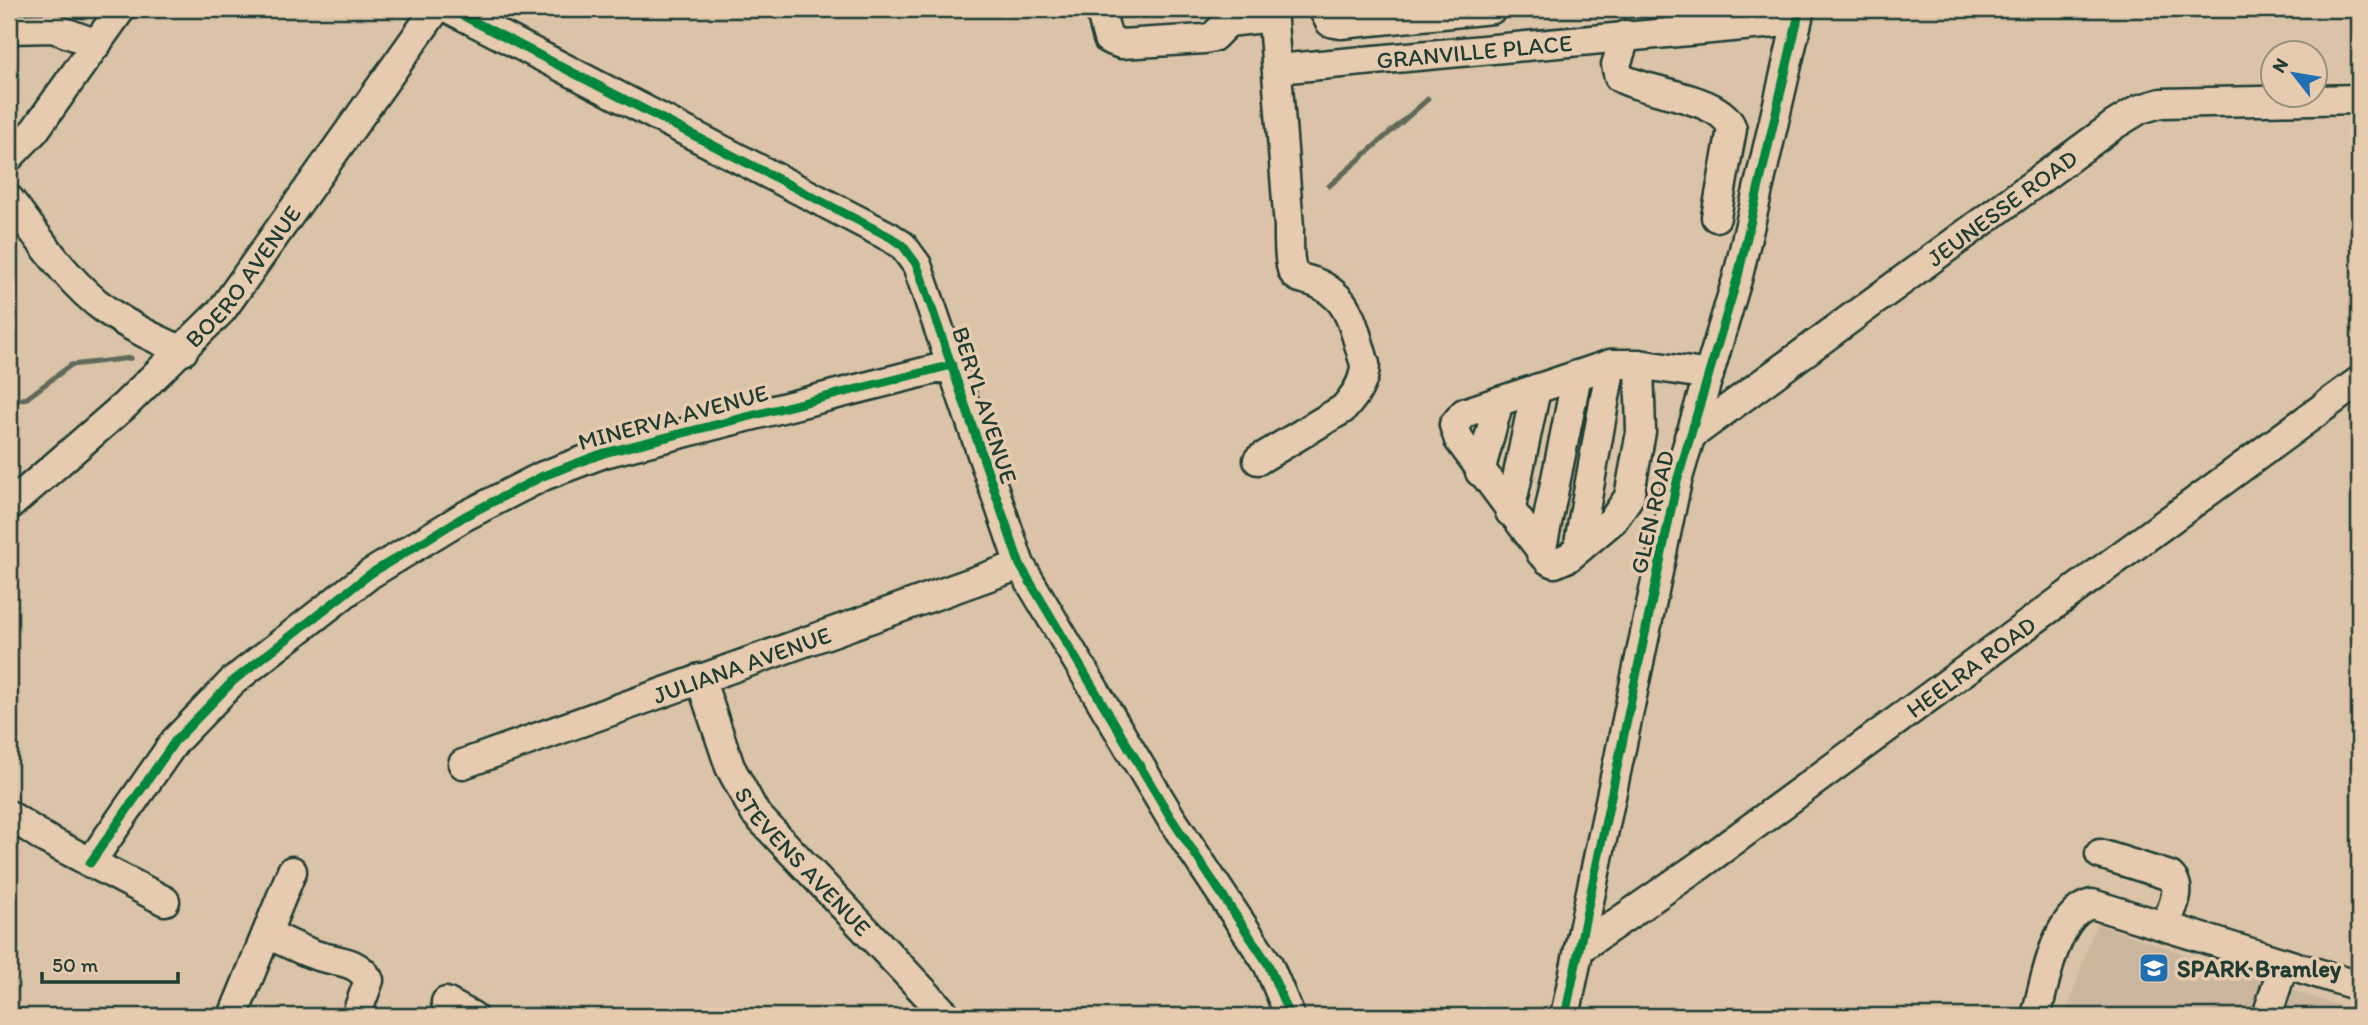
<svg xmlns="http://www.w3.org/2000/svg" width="2368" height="1025" font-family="Itim,sans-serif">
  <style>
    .built { fill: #c9b69c }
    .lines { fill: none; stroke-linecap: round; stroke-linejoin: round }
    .stream { stroke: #5e6a5a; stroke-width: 5 }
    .minor-casing { stroke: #1f3d34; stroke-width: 33 }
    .minor { stroke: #e6cbae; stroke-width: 28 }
    .cycleway-casing { stroke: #e6cbae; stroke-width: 13 }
    .cycleway { stroke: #00873e; stroke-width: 9 }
    .labels { text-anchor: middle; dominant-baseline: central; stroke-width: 7; stroke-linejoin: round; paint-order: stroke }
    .street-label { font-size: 24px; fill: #1f3d34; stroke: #e6cbae }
    .poi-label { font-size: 24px; font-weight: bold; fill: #1f3d34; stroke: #e6cbae; text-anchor: start }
  </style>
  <rect width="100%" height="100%" fill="#dac3a7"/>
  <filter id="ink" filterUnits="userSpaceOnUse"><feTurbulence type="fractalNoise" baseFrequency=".0143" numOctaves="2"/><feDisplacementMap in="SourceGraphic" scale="14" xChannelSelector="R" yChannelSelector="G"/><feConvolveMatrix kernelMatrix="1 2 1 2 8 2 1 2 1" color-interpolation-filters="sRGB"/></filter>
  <g filter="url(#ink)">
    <!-- built -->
    <path class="built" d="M 2096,924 L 2359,1013 L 2359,1016 L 2065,1016 Z"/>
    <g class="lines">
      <!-- stream -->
      <path class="stream" d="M 1329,186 L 1428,99
        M 9,402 L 27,398 L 71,365 L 131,358"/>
      <!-- minor casing -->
      <g class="minor-casing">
        <g id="minor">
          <path d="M 450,9 L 890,237 L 903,246 L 917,265 L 1020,565 L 1171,818 L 1268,964 L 1290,1016"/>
          <path d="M 1100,9 L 1108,39 L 1121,44 L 1204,39 L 1213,37 L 1228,22 L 1273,17"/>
          <path d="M 1323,9 L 1330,22 L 1341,24 L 1492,9"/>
          <path d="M 9,29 L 53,28 L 97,44"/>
          <path d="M 1626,35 L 1616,65 L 1619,77 C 1646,93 1723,97 1732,129 L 1716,217"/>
          <path id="s1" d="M 1277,69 L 1797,21"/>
          <path d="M 9,157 L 35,130 L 121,9"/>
          <path d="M 9,199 C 38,236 67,282 106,310 C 130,327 156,339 183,351"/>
          <path d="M 1639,364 L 1641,432 L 1629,497 L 1613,520 L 1569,557 L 1555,563 L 1548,560 L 1459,440 L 1454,425 L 1464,413 L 1611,364 L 1639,364 L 1709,375"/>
          <path id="s2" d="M 1689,437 L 2114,125 L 2140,109 L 2161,103 L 2359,99"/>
          <path d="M 1258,460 L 1343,409 C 1355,396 1365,382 1365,364 C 1358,344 1353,313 1338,298 C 1300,261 1288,304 1289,227 L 1272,9"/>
          <path d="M 1480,472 L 1499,401"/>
          <path id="s3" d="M 9,506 L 124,406 L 222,310 L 436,9"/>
          <path d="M 1510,512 L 1536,389"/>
          <path d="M 1578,549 L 1611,364"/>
          <path d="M 1541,553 L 1577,375"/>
          <path id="s4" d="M 700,678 L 730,767 L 755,813 L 947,1016"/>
          <path id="s5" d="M 463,764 L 1020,565"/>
          <path d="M 9,815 L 46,839 L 165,901"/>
          <path d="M 2100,854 L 2170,876 C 2184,889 2171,909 2166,924"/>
          <path d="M 90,863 L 175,741 L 233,681 L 370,574 L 465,516 L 543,476 L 604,453 L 952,365"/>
          <path d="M 268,934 C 283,941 299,949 315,955 C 336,962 356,959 369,980 L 356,1016"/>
          <path id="s6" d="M 1579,949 L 1699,866 L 2359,381"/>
          <path d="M 446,1002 L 472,1016"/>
          <path d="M 233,1016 L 292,871"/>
          <path d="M 1565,1016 L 1677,481 L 1738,276 L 1800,9"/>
          <path d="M 2036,1016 C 2045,984 2055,912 2092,904 L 2359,986"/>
          <path d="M 2267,1016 L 2284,963"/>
        </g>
      </g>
      <!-- minor -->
      <use href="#minor" class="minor"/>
      <!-- cycleway casing -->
      <g class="cycleway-casing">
        <path id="cycleway" d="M 450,9 L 890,237 L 903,246 L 917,265 L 1020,565 L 1171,818 L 1268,964 L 1290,1016
          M 90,863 L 175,741 L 233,681 L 370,574 L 465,516 L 543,476 L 604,453 L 952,365
          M 1565,1016 L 1677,481 L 1738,276 L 1800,9"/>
      </g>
      <!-- cycleway -->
      <use href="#cycleway" class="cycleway"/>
    </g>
  </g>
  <!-- icons -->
  <defs>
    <g id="school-square" transform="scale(1.575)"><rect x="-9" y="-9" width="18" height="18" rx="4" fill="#1f6fb2" stroke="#e6cbae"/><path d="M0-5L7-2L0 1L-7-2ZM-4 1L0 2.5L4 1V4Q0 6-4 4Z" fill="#fff"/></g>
  </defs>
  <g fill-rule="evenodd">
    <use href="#school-square" x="2154" y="968"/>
  </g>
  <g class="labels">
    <!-- street labels -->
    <g class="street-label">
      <text stroke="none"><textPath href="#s1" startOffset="198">GRANVILLE PLACE</textPath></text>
      <text stroke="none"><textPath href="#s2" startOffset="388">JEUNESSE ROAD</textPath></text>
      <text stroke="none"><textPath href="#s3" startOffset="329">BOERO AVENUE</textPath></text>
      <text transform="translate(985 405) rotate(72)">BERYL AVENUE</text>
      <text transform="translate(673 417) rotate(-15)">MINERVA AVENUE</text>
      <text transform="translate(1652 512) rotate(-77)">GLEN ROAD</text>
      <text stroke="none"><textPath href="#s5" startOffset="296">JULIANA AVENUE</textPath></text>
      <text stroke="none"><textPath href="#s6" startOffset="483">HEELRA ROAD</textPath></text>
      <text stroke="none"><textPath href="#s4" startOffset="214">STEVENS AVENUE</textPath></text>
    </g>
    <!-- poi labels -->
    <g class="poi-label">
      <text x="2177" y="968">SPARK Bramley</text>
    </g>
  </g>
  <!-- margin -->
  <rect width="2368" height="1025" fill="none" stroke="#e6cbae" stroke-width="35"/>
  <rect x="18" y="18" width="2333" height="990" fill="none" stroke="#1f3d34" stroke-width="2.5" filter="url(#ink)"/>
  <!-- north arrow -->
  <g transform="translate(2294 74) rotate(301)"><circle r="33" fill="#e6cbae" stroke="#96927d" stroke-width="2"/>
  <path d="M0-5L12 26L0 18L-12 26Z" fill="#1f6fb2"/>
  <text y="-10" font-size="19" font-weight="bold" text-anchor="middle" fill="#1f3d34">N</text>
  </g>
  <!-- scale -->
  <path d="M42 972v10h136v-10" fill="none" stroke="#1f3d34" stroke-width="3.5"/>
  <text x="52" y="972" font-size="21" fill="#1f3d34" stroke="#e6cbae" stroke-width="5" paint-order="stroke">50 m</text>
</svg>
